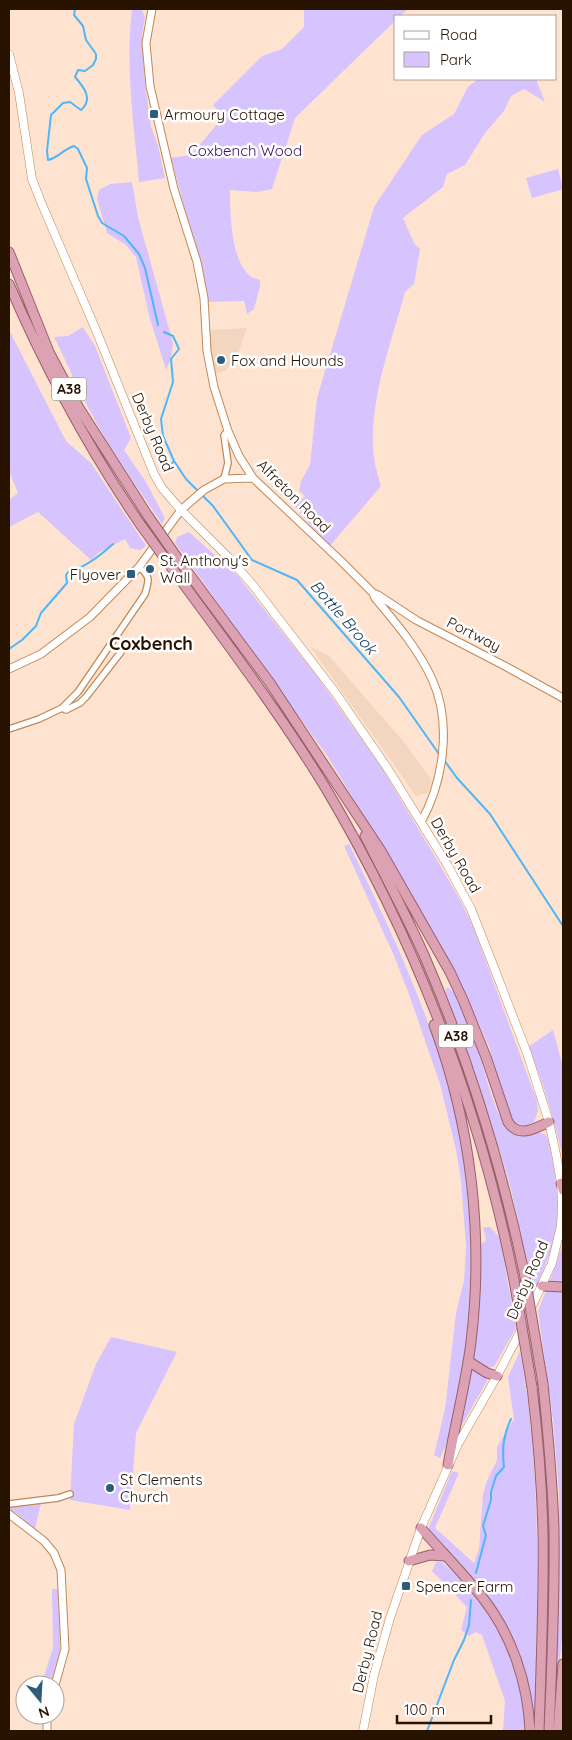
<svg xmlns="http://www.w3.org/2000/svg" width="572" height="1740" font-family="Quicksand,sans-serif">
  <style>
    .built { fill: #f2d6c0 }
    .green { fill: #d7c3fe }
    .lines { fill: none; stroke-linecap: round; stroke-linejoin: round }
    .stream { stroke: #4fb6f8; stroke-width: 2 }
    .minor-casing { stroke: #c28755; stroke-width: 8 }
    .tertiary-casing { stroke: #c28755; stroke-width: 9 }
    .secondary-casing { stroke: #c28755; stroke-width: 9 }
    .trunk-casing { stroke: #986068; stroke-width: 11 }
    .minor { stroke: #fff; stroke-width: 5.5 }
    .tertiary { stroke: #fff; stroke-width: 7 }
    .secondary { stroke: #fff; stroke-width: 8 }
    .trunk { stroke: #dca2b3; stroke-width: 9 }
    .trunk-bridge-casing { stroke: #986068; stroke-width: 11; stroke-linecap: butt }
    .trunk-bridge { stroke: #dca2b3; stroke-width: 9 }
    .poi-dot { fill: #2e5c7c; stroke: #fff; stroke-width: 2 }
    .labels { text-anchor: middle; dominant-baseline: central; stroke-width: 5; stroke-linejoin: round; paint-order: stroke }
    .shield { fill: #fff; stroke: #68594c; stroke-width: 1 }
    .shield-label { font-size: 14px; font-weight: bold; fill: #281200 }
    .poi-label { font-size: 15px; fill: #281200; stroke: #fff; text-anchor: start }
    .park-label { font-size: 15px; fill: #381162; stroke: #fff }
    .street-label { font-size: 15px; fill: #281200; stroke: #fff }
    .water-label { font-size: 16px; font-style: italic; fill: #1d4662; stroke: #fff }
    .quarter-label { font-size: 18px; font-weight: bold; fill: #281200; stroke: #fff }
  </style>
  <rect width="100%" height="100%" fill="#fee4d0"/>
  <!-- built -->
  <path class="built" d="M 247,328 L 237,357 L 225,371 L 214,374 L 209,330 Z
    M 310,646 L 329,656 L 404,742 L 432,781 L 428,793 L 416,796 Z"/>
  <!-- green -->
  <path class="green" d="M 132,9 L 142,10 L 145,17 L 142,35 L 145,84 L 151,127 L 158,145 L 165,178 L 139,182 C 134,125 125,66 132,9 Z
    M 304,9 L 408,9 L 400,16 L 396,16 L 396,20 L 295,118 L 272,189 L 257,192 L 230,190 C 230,212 231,259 249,275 C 252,278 257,279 260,280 L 260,286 L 254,309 L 247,314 L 244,301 L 207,302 L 205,284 L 171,158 L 190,155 L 197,148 L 223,117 L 213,105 L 262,56 L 282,49 L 304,27 Z
    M 478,79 L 536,79 L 545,102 L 524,89 L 511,96 L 504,111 L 485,133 L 465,165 L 447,174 L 443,187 L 403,218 L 414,243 L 420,249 L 414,284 L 405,292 C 392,340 371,395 373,445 C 373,459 377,473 381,486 L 329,547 L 295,507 L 305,496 L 299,491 L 301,481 L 310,465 L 317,398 L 374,207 L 422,135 L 454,114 L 468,87 Z
    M 558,169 L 563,189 L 532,198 L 526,178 Z
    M 132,182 L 138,217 L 173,343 L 171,358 L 166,370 L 149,315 L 136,257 L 126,245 L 107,233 L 97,199 L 99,190 L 110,184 Z
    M 83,327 L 95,346 L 131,438 L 124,450 L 146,482 L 165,518 L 162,524 C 133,481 101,437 79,389 C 70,372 63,354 54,337 L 68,336 Z
    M 9,330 L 66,441 L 91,463 L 146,546 L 140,550 L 130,548 L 125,539 L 98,553 L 91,560 L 38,512 L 9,527 L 9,500 L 18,493 L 9,471 Z
    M 189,532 L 237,575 L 317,676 L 380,765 L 440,865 L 460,900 L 473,926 L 537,1101 L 538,1111 L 534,1123 C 525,1128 519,1125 511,1120 L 489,1047 L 476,1017 L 443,950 L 406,885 L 328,757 L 175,543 L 177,537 Z
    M 349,844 C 384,916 419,989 443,1067 C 471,1161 479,1265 464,1363 C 459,1392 455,1431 440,1458 L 434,1455 L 445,1409 L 456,1313 L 464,1281 L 466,1247 L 461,1180 L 456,1150 L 440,1084 L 410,997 L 395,958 L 344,846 Z
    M 448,987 L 454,993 C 462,1010 471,1028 477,1046 C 484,1068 494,1113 508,1129 C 523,1144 536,1126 547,1136 C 554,1163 559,1194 557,1222 C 555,1245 544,1268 535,1289 C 522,1253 518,1214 508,1178 C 489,1114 465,1053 445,990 Z
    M 553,1030 L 563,1067 L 563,1158 C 554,1120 544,1083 528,1047 Z
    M 483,1227 L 490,1227 L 500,1238 L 516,1328 L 495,1365 C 487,1372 475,1364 471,1355 L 479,1246 L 486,1240 Z
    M 563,1243 L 563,1283 L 550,1281 Z
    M 551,1290 L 563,1293 L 563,1628 L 556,1698 L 554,1697 L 559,1570 L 559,1492 L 553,1420 L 538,1311 L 546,1291 Z
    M 111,1337 L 177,1352 L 136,1433 L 130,1510 L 70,1500 L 74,1424 L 96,1364 Z
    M 520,1351 C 542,1471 538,1591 535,1712 L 531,1713 L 517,1652 L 429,1531 L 429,1527 L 452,1471 L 459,1473 L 435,1528 L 474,1563 L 479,1549 L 483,1494 L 487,1481 L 497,1460 L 497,1447 L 514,1419 L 508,1377 Z
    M 470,1367 L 487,1378 L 487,1381 L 454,1439 Z
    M 41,1503 L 35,1529 L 16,1513 L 10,1510 L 9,1506 Z
    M 436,1562 L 442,1562 C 491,1606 523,1664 526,1731 L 503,1731 L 505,1701 L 482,1635 L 476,1632 L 469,1636 L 461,1630 L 467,1607 L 432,1571 Z
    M 52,1589 L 60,1589 L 60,1651 L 50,1685 L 41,1685 L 53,1648 Z"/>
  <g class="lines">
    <!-- stream -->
    <path class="stream" d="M 75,9 L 74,15 L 83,26 L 86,40 L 96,54 L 96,59 L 93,65 L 85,71 L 78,70 L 75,77 C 83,86 94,99 81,110 L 70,102 L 63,103 L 51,115 L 47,151 L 48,160 C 58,158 64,149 74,146 L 78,149 L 87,168 L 86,179 L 98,216 L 102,223 L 124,236 L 139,254 L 145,268 L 158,325
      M 164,332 L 173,336 L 179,349 L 171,359 L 173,382 L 161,419 L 163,436 L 174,461 L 186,479 L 213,506 L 252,560 L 297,580 L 399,697 L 439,754
      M 163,473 L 173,462
      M 9,649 L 22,640 L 36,626 L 41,613 L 67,583 L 66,575 L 69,571 C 85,568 101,555 113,544
      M 444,760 L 457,778 L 490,814 L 563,926
      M 476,1573 L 486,1535 L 483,1526 L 491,1500 L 491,1492 L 496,1476 L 504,1467 C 502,1449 503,1436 511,1419
      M 427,1731 L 454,1660 L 464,1640 L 469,1625 L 471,1600"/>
    <!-- minor casing -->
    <g class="minor-casing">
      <path id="minor" d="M 224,479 L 228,463 L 224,435 L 228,431
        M 62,708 L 66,710 L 80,703 L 86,697 L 121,652
        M 9,729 L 39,719 L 62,708 L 78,692 L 145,594 C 149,580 151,577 139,567
        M 9,1504 L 58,1498 L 70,1494"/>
    </g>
    <!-- tertiary casing -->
    <g class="tertiary-casing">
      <path id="tertiary" d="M 152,9 L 146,43 L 150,86 L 174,189 L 197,262 L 204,298 L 207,351 L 214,387 L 228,431 L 239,456 L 253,478 L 341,561 L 373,593 L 375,598 C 396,623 419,650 432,679 C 452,722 444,781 421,822
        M 373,593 L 378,595 L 416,620 L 503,665 L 563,698
        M 9,669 L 41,654 L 90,617 L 139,567 L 181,510 L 204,490 L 224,479 L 253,478
        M 9,1514 L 44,1541 L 54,1553 L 61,1570 L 65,1649 L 55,1685
        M 47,1715 L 47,1731"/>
    </g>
    <!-- secondary casing -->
    <g class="secondary-casing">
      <path id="secondary" d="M 9,54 L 19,93 L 32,179 L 41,202 L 96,330 L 154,474 L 162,488 L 181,510 L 227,556 L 252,584 L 335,692 L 388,769 L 448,866 L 471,909 L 495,970 L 527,1053 L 549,1122 L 556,1154 L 561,1183 L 562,1205 L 561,1226 L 552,1263 L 520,1332 L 497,1376 L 458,1444 L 421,1528 L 390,1618 L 374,1675 L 363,1731"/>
    </g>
    <!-- trunk casing -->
    <g class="trunk-casing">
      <path id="trunk" d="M 9,252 L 49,352 L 79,408 L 148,516
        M 9,284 C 46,370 87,446 140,524
        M 181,563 L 270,683 L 381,851 L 450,972 L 463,1000 L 486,1057 L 508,1122 C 519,1139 535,1128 549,1122
        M 174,571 C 226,642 279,712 325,787 C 416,940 479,1106 514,1280
        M 365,836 C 385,875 406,915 424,955 C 469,1059 502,1167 525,1277
        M 434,1025 C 471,1125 484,1235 471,1342 C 466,1383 455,1424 448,1465
        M 561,1183 L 563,1190
        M 542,1286 L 563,1287
        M 468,1361 L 487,1373 L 497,1376
        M 543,1384 C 548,1433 553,1483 554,1532 C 555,1599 552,1665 549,1731
        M 532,1387 C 538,1436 542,1485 543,1534 C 544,1600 541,1666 539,1731
        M 421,1528 C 441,1551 463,1573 482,1597 C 512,1635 528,1683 530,1731
        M 409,1561 L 430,1555 L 445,1556
        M 558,1731 L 563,1664"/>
    </g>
    <!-- minor -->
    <use href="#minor" class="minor"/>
    <!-- tertiary -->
    <use href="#tertiary" class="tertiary"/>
    <!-- secondary -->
    <use href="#secondary" class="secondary"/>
    <!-- trunk -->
    <use href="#trunk" class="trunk"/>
    <!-- trunk-bridge casing -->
    <g class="trunk-bridge-casing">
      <path id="trunk-bridge" d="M 148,516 L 181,563
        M 140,524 L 174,571
        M 525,1277 L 543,1384
        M 514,1280 L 532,1387"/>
    </g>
    <!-- trunk-bridge -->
    <use href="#trunk-bridge" class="trunk-bridge"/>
  </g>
  <!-- markers -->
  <g class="poi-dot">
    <rect x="149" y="109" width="10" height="10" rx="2.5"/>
    <circle cx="221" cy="360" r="5"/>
    <circle cx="150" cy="569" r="5"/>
    <rect x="126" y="569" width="10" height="10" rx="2.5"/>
    <circle cx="110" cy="1488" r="5"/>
    <rect x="401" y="1581" width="10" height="10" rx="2.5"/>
  </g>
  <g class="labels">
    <!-- shield labels -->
    <g class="shield">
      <rect x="51.5" y="377.5" width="35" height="23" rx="4"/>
      <rect x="438.5" y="1024.5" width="35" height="23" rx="4"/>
    </g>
    <g class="shield-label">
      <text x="69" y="389">A38</text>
      <text x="456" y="1036">A38</text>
    </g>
    <!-- poi labels -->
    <g class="poi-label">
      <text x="164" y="114">Armoury Cottage</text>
      <text x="231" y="360">Fox and Hounds</text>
      <text x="160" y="560">St. Anthony's<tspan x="160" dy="17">Wall</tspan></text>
      <text x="121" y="574" text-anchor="end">Flyover</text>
      <text x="120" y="1479">St Clements<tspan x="120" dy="17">Church</tspan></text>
      <text x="416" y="1586">Spencer Farm</text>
    </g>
    <!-- park labels -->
    <g class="park-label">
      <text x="245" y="150">Coxbench Wood</text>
    </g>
    <!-- street labels -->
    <g class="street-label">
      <text transform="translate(153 432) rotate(67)">Derby Road</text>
      <text transform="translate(294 496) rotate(45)">Alfreton Road</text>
      <text transform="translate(474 634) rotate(27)">Portway</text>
      <text transform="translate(456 855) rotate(60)">Derby Road</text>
      <text transform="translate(527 1280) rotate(-67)">Derby Road</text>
      <text transform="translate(367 1652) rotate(-76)">Derby Road</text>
    </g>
    <!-- water labels -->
    <g class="water-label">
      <text transform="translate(344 617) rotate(49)">Bottle Brook</text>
    </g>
    <!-- quarter labels -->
    <g class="quarter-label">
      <text x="151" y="643">Coxbench</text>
    </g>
  </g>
  <!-- border -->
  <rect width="572" height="1740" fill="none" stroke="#281200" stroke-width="20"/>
  <!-- legend -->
  <rect x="394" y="15" width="162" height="65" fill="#ffffff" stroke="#a9a099"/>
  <rect x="404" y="31" width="25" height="8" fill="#ffffff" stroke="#a9a099"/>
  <text x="440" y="40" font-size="15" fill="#281200">Road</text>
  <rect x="404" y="52" width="25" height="15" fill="#d7c3fe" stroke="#a9a099"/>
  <text x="440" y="65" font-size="15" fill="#281200">Park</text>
  <!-- north arrow -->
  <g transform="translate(40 1700) rotate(162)"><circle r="24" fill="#ffffff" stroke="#a9a099"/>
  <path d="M0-4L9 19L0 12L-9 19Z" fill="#2e5c7c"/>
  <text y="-8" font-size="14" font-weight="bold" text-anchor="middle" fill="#281200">N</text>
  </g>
  <!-- scale -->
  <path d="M397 1715v8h94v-8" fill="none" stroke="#281200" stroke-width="2.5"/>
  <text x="404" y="1715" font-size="15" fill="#281200" stroke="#ffffff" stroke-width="4" paint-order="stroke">100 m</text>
</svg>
